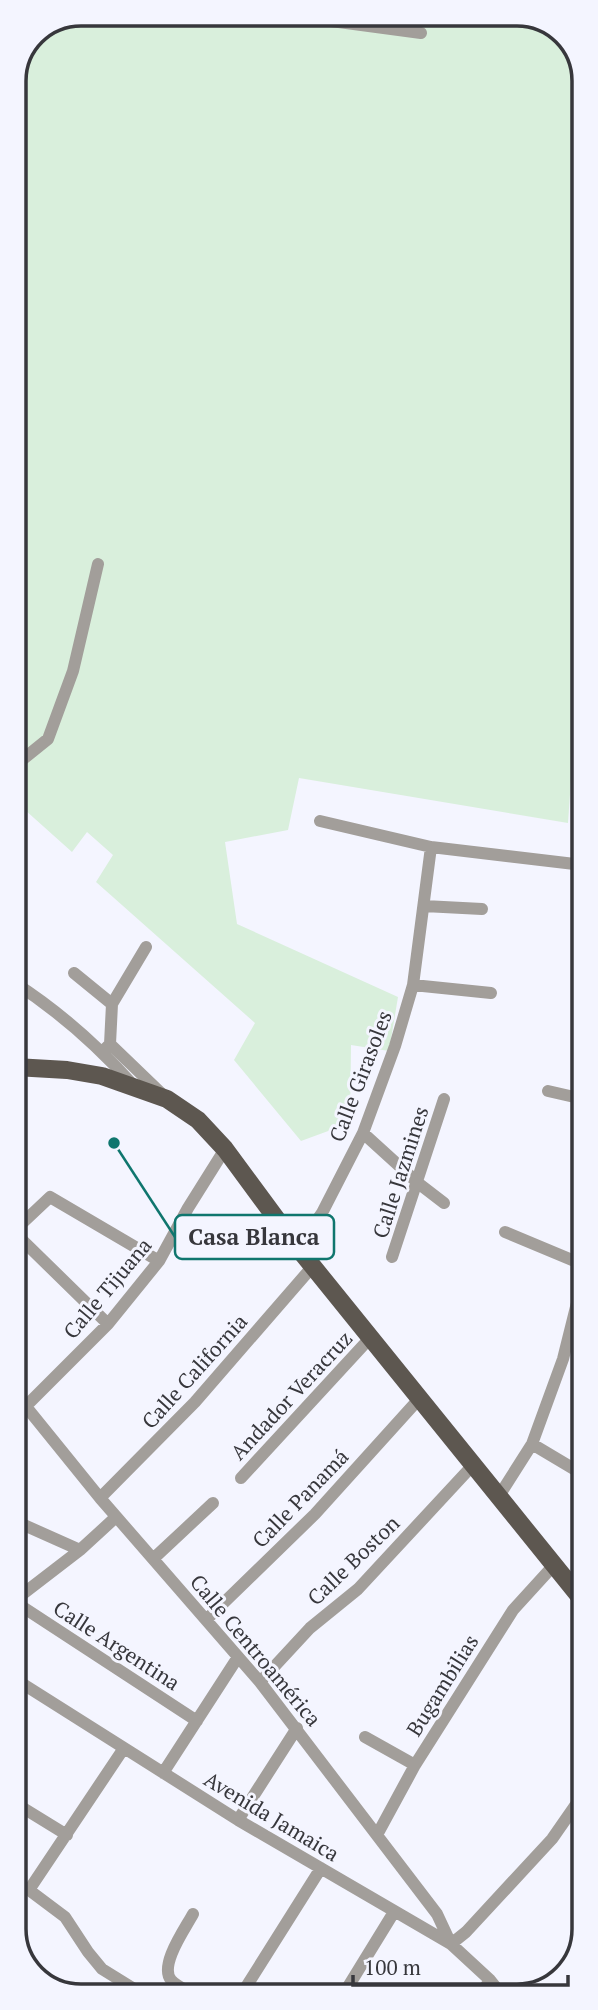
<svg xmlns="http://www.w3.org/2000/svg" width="598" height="2010" font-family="'PT Serif',serif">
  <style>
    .green { fill: #d9efdc }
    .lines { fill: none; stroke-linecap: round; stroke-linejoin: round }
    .minor { stroke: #a29e9a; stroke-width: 12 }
    .primary { stroke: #5d5750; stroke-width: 18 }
    .labels { text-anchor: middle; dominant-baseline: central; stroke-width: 6; stroke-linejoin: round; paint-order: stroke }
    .street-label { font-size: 21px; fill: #37373c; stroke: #f4f5ff }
    .rim { fill: none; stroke: #37373c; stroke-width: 3.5 }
    .leader { fill: none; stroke: #0f766e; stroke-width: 2.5 }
    .callout-dot { fill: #0f766e; stroke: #f4f5ff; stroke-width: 2.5 }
    .callout { fill: #f4f5ff; stroke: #0f766e; stroke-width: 2.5 }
    .callout-label { font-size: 23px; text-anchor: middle; font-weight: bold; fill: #37373c }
  </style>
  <rect width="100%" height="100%" fill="#f4f5ff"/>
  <!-- green -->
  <path class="green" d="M 81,14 L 526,15 L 562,31 L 583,67 L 583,751 L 573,751 L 568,823 L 299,778 L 288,830 L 225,842 L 237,924 L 398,997 L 389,1051 L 351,1045 L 350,1123 L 301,1141 L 234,1060 L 255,1023 L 96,882 L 113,855 L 87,832 L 72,852 L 15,801 L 14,77 L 34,33 Z"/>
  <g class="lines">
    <!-- minor -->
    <path class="minor" d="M 279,14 L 421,33
      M 15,761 L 22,760 L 48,739 L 73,671 L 98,564
      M 320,821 L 431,847 L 583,865
      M 424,906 L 482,909
      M 74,973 L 112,1004
      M 15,983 C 60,1012 98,1046 134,1086
      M 413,985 L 491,993
      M 110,1044 L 162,1094
      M 103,1051 L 110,1044 L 112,1004 L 146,947
      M 548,1091 L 583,1099
      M 363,1133 L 418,1183 L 444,1203
      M 15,1230 L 50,1197 L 159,1261
      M 505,1232 L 584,1265
      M 15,1233 L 108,1324
      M 298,1248 L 322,1213 L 363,1133 L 395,1046 L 413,985 L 431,847
      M 392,1257 L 444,1099
      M 15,1393 L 100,1498 L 260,1682 L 437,1914 L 451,1944 L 466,1932 L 552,1839 L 584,1793
      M 26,1406 L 108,1324 L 159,1261 L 188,1208 L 225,1149
      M 532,1444 L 584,1475
      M 241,1478 L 370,1338
      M 499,1496 L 532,1444 L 563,1359 L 584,1275
      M 100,1498 L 195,1402 L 313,1266
      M 15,1521 L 80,1550
      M 153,1559 L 213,1503
      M 15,1600 L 80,1550 L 116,1517
      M 15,1602 L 197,1721
      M 206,1620 L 315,1514 L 418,1400
      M 15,1679 L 238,1820 L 451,1944 L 490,1980 L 502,1995
      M 260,1682 L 310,1628 L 358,1589 L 473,1465
      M 365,1737 L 415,1765
      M 124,1748 L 29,1890 L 65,1917 L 88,1952 L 102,1969 L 144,1995
      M 163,1773 L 238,1657
      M 15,1803 L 67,1835
      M 238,1820 L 297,1728
      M 377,1835 L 415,1765 L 513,1610 L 554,1565
      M 193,1914 C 185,1929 159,1965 171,1980 C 176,1986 188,1991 194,1995
      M 241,1995 L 321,1868
      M 343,1995 L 394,1912
      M 480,1995 L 490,1980"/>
    <!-- primary -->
    <path class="primary" d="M 15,1067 L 67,1070 L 102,1076 L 167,1099 L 198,1120 L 225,1149 L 298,1248 L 584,1602"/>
  </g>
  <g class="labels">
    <!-- street labels -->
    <g class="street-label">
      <text transform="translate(360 1076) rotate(-69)">Calle Girasoles</text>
      <text transform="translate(400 1172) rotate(-72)">Calle Jazmines</text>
      <text transform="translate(107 1288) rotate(-50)">Calle Tijuana</text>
      <text transform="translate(194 1371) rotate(-48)">Calle California</text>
      <text transform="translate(291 1395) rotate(-47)">Andador Veracruz</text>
      <text transform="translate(300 1498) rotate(-46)">Calle Panamá</text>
      <text transform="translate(353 1560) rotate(-44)">Calle Boston</text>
      <text transform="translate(117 1645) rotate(33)">Calle Argentina</text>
      <text transform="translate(256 1650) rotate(50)">Calle Centroamérica</text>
      <text transform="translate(442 1685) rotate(-58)">Bugambilias</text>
      <text transform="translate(272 1816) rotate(31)">Avenida Jamaica</text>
    </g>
  </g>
  <!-- crop -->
  <path d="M0 0H598V2010H0ZM81 26H517A55 55 0 0 1 572 81V1929A55 55 0 0 1 517 1984H81A55 55 0 0 1 26 1929V81A55 55 0 0 1 81 26Z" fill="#f4f5ff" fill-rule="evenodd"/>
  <path class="rim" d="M81 26H517A55 55 0 0 1 572 81V1929A55 55 0 0 1 517 1984H81A55 55 0 0 1 26 1929V81A55 55 0 0 1 81 26Z"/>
  <!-- callouts -->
  <path class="leader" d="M114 1143L175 1237"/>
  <circle class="callout-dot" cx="114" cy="1143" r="7"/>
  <rect class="callout" x="175" y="1215" width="159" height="44" rx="7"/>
  <g class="callout-label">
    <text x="254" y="1245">Casa Blanca</text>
  </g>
  <!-- scale -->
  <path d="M353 1975v10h215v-10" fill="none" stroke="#37373c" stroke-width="3.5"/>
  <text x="364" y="1975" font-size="21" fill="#37373c" stroke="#f4f5ff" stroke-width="5" paint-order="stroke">100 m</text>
</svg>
